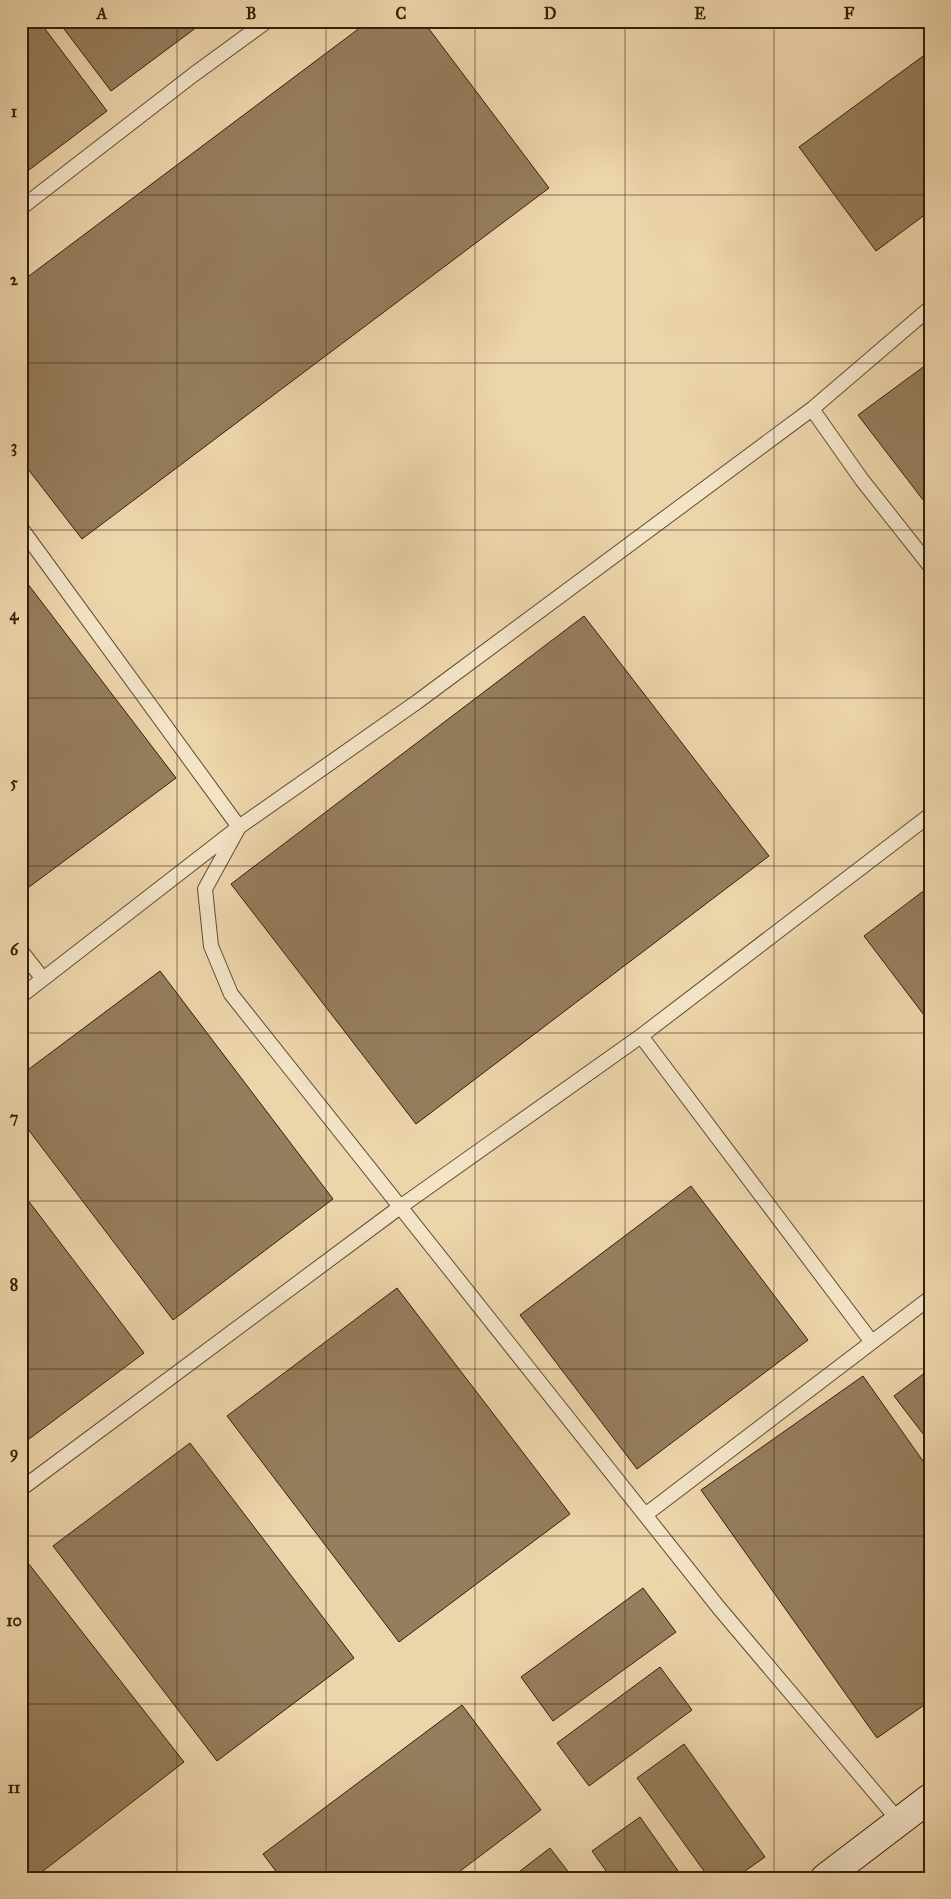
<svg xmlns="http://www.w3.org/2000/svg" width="951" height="1899" font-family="'IM FELL Great Primer',serif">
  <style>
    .building { fill: #957d5d; stroke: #351e08 }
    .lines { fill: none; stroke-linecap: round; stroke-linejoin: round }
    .service-casing { stroke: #634c31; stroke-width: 16 }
    .secondary-casing { stroke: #351e08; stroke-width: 30 }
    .service { stroke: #f3e4c8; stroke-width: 14 }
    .secondary { stroke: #f3e4c8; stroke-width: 28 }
    .grid { fill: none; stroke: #351e08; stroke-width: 1; stroke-opacity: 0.55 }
    .neatline { fill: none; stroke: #351e08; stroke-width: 2 }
    .grid-label { font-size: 16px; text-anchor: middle; font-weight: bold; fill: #351e08 }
  </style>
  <rect width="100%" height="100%" fill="#edd5ab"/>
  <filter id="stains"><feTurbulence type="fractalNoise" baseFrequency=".004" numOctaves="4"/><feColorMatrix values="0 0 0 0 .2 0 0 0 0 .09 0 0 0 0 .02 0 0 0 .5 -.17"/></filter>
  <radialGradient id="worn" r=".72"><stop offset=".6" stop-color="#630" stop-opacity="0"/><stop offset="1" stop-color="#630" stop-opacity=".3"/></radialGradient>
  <!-- building -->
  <path class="building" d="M 21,21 L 39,21 L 107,111 L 21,176 Z
    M 58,21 L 205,21 L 111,91 Z
    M 369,21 L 423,21 L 549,188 L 82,539 L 21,460 L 21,282 Z
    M 930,51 L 930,211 L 876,251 L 799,147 Z
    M 930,362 L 930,509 L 858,415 Z
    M 21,575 L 176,778 L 21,893 Z
    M 584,616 L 769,856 L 416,1124 L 231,884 Z
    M 930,886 L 930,1023 L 864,936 Z
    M 160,971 L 333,1199 L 173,1320 L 21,1120 L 21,1075 Z
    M 691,1186 L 808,1340 L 637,1469 L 520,1315 Z
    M 21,1191 L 144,1353 L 21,1445 Z
    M 397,1288 L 570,1514 L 399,1642 L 227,1416 Z
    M 930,1369 L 930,1443 L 894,1396 Z
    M 863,1376 L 930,1471 L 930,1701 L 877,1738 L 701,1490 Z
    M 190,1443 L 354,1658 L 217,1761 L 53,1546 Z
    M 21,1554 L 184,1762 L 34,1878 L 21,1878 Z
    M 643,1588 L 676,1632 L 553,1721 L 521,1677 Z
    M 660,1667 L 692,1710 L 589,1786 L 557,1743 Z
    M 462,1705 L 541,1810 L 451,1878 L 281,1878 L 263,1854 Z
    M 684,1744 L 765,1857 L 735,1878 L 709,1878 L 637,1778 Z
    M 640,1817 L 683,1878 L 611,1878 L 592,1851 Z
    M 550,1848 L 573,1878 L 511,1878 Z"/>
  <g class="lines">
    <!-- service casing -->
    <g class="service-casing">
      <path id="service" d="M 21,208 L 193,75 L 267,21
        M 812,409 L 862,480 L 930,566
        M 21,528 L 239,827
        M 239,827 L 205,889 L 211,946 L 231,994 L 719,1608 L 899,1821
        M 21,951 L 43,979
        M 21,996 L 239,827 L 417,702 L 812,409 L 930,308
        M 641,1036 L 871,1341
        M 21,1489 L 400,1207 L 641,1036 L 930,815
        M 645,1515 L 930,1298"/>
    </g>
    <!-- secondary casing -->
    <g class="secondary-casing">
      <path id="secondary" d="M 825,1878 L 930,1798"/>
    </g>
    <!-- service -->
    <use href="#service" class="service"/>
    <!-- secondary -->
    <use href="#secondary" class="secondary"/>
  </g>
  <!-- grid -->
  <path class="grid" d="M 177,21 L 177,1878M 326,21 L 326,1878M 475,21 L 475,1878M 625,21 L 625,1878M 774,21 L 774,1878M 21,195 L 930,195M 21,363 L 930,363M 21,530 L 930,530M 21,698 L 930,698M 21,866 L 930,866M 21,1033 L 930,1033M 21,1201 L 930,1201M 21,1369 L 930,1369M 21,1536 L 930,1536M 21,1704 L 930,1704"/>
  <!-- margin -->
  <rect width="951" height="1899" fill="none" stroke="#edd5ab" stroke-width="55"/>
  <rect x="28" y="28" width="896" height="1844" class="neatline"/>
  <g class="grid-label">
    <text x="102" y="19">A</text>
    <text x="251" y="19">B</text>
    <text x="401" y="19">C</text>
    <text x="550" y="19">D</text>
    <text x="700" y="19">E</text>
    <text x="849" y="19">F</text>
    <text x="14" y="117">1</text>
    <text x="14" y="285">2</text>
    <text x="14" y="452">3</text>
    <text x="14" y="620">4</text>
    <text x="14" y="788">5</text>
    <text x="14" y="955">6</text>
    <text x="14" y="1123">7</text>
    <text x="14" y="1290">8</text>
    <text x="14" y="1458">9</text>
    <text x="14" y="1626">10</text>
    <text x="14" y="1793">11</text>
  </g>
  <rect width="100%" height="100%" filter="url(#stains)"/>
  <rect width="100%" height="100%" fill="url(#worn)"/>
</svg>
